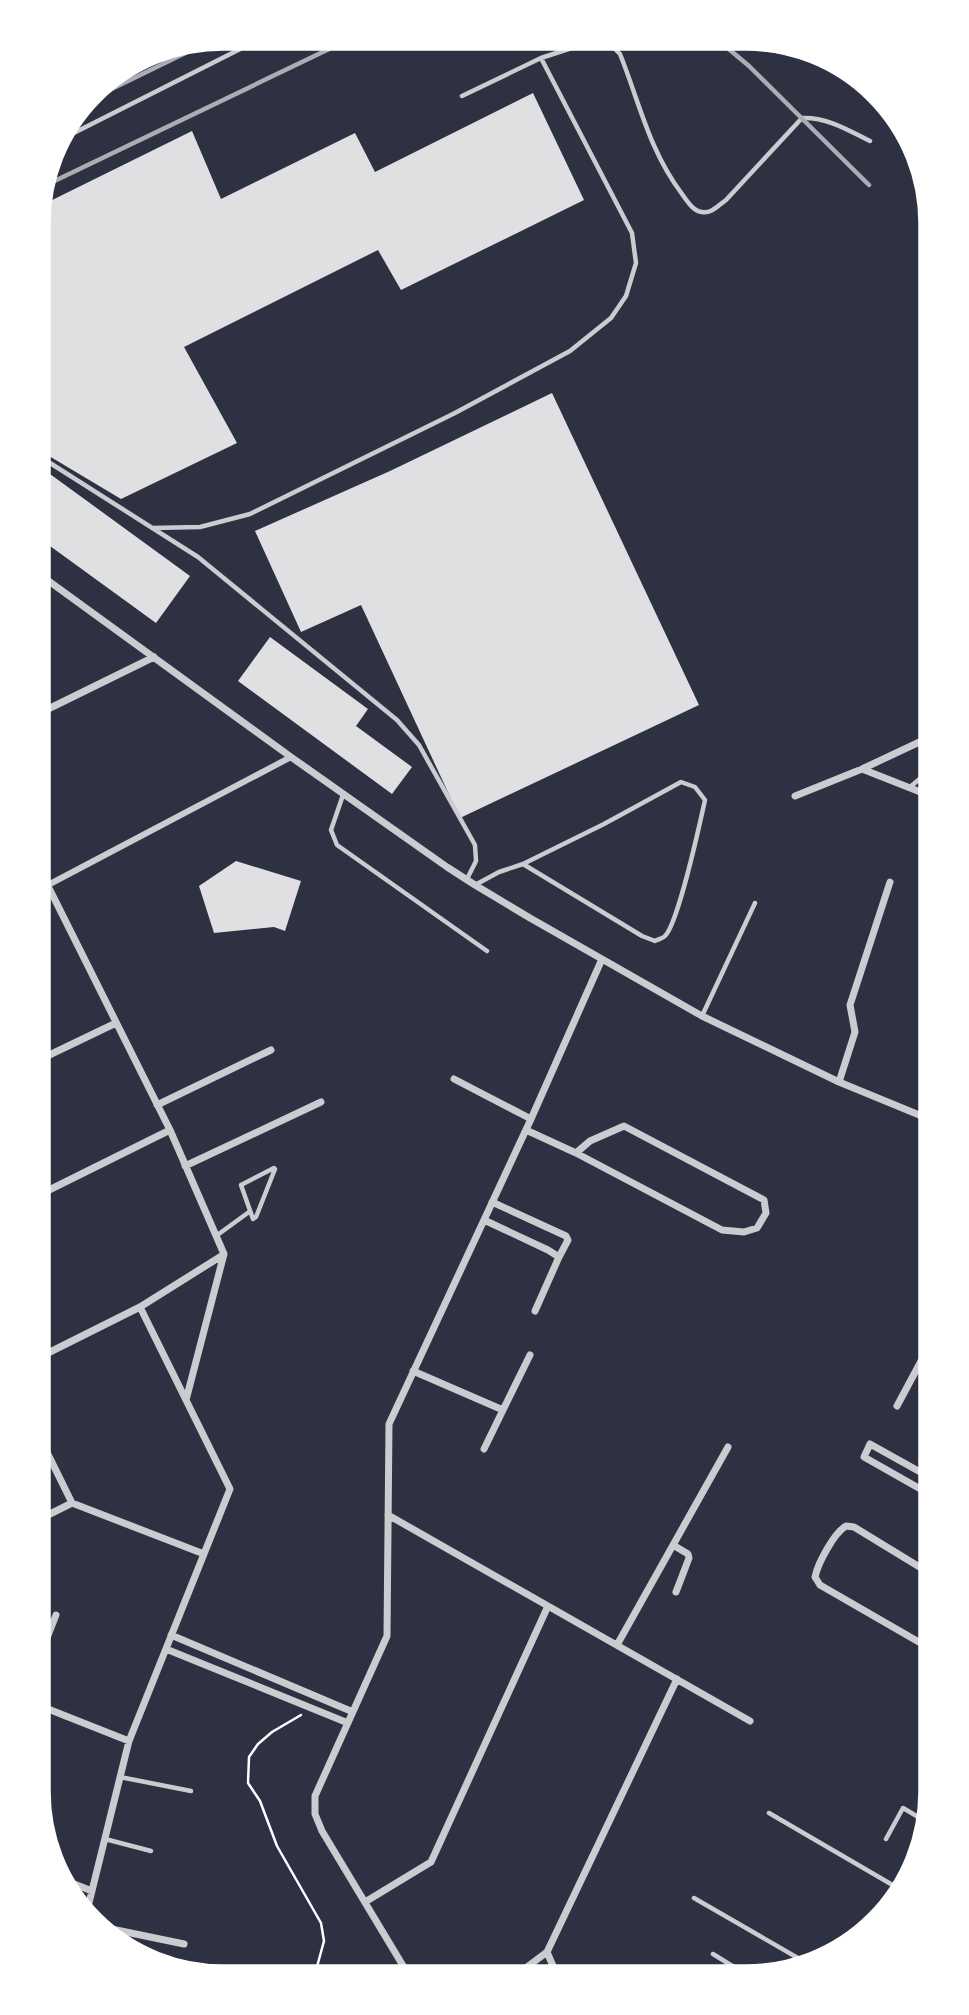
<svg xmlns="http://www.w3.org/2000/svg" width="969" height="2015" font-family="Overpass,sans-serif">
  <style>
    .building { fill: #e0e0e3 }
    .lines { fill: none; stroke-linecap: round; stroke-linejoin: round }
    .path { stroke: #fff; stroke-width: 2.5 }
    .service { stroke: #caccd0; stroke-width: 4.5 }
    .pedestrian { stroke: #caccd0; stroke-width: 6 }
    .minor { stroke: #caccd0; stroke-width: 7 }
    .rail { stroke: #abadb3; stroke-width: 4.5 }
    .rim { fill: none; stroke: #fff; stroke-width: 3.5 }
  </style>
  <rect width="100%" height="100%" fill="#2d3142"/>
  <!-- building -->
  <path class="building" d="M 533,93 L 584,200 L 401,290 L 378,250 L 184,347 L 237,443 L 121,499 L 39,450 L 38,207 L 192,131 L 221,199 L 355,133 L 375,172 Z
    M 552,393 L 699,705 L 460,818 L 361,605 L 301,632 L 255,531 L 390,471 Z
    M 39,466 L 190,576 L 156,623 L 39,538 Z
    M 270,637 L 368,709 L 356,726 L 412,767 L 392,794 L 238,681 Z
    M 236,861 L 301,881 L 285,931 L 274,927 L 214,933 L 199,886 Z"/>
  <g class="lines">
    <!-- path -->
    <path class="path" d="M 301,1715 L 272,1732 L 258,1744 L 249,1757 L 248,1783 L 260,1801 L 277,1846 L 321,1923 L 324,1941 L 315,1974"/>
    <!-- service -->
    <path class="service" d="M 462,96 L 541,58 L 587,43 L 612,46 L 620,54 C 640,104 649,150 682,194 C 687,201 693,211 702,212 C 711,214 719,205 726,200 L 802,118 C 827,117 848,130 870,141
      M 56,142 L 264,37
      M 39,456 L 198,557 L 397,720 L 419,745 L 475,845 L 476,861 L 467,879
      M 152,528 L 200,527 L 250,514 L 455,413 L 570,351 L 611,318 L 626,296 L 636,263 L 632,233 L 541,58
      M 910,787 L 922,777 L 928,775
      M 343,795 L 331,830 L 337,845 L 487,951
      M 475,885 L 499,872 L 523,864 L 604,824 L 681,782 L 695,787 L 705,800 C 700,823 678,923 665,936 C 663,938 657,940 655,941 L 642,936 L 523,864
      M 702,1016 L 755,903
      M 274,1168 L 275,1169 L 256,1217 L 253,1219 L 241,1185 Z
      M 216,1236 L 249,1212
      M 120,1777 L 191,1791
      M 769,1813 L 896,1887
      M 105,1839 L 151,1851
      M 886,1839 L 903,1808 L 925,1821
      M 694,1898 L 810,1965
      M 713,1954 L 742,1972"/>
    <!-- pedestrian -->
    <path class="pedestrian" d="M 48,885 L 291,757"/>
    <!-- minor -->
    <path class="minor" d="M 879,105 L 881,103
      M 39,574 L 291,757 L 447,867 L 475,885 L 530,918 L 702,1016 L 839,1082 L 929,1119
      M 40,713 L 154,657
      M 862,769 L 928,795
      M 795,796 L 862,769 L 928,738
      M 40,870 L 170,1130 L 224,1254 L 186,1400
      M 41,1059 L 116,1023
      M 454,1079 L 531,1119
      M 839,1082 L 855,1032 L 850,1005 L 890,882
      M 157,1105 L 271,1050
      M 526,1130 L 576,1153 L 722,1230 L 744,1232 L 757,1228 L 766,1213 L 764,1200 L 624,1126 L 590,1141 L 576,1153
      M 185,1166 L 321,1102
      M 41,1194 L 170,1130
      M 492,1202 L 566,1236 L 568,1240 L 559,1257
      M 484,1220 L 548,1250 L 559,1257 L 535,1311
      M 42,1356 L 140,1307 L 223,1255
      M 413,1371 L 503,1410 L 484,1449
      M 897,1406 L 927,1350 L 930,1351
      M 503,1410 L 530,1355
      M 42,1442 L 72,1503
      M 931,1478 L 870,1444 L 864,1457 L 931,1495
      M 388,1515 L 750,1721
      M 42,1518 L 72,1503 L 204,1554
      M 673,1545 L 688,1554 L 689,1558 L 676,1592
      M 931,1574 L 854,1527 L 846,1526 C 834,1533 818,1563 815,1577 L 820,1585 L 931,1649
      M 171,1635 L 353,1712
      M 617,1645 L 728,1447
      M 43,1648 L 56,1615
      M 166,1649 L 348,1723
      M 43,1707 L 129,1741
      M 69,1882 L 92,1891
      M 365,1902 L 431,1862 L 548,1606
      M 87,1911 L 129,1741 L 230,1489 L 140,1307
      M 879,1919 L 907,1869
      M 97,1926 L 184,1944
      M 547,1952 L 556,1973
      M 519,1973 L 547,1952 L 677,1679
      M 408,1974 L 322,1831 L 315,1814 L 315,1796 L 387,1636 L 389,1424 L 531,1119 L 602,959"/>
    <!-- rail -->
    <path class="rail" d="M 718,40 L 749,66 L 869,185
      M 87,101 L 214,39
      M 42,187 L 352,38"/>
  </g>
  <!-- crop -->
  <path d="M0 0H969V2015H0ZM223 49H746A174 174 0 0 1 920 223V1792A174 174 0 0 1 746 1966H223A174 174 0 0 1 49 1792V223A174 174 0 0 1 223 49Z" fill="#fff" fill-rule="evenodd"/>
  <path class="rim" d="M223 49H746A174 174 0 0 1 920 223V1792A174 174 0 0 1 746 1966H223A174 174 0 0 1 49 1792V223A174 174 0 0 1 223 49Z"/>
</svg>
